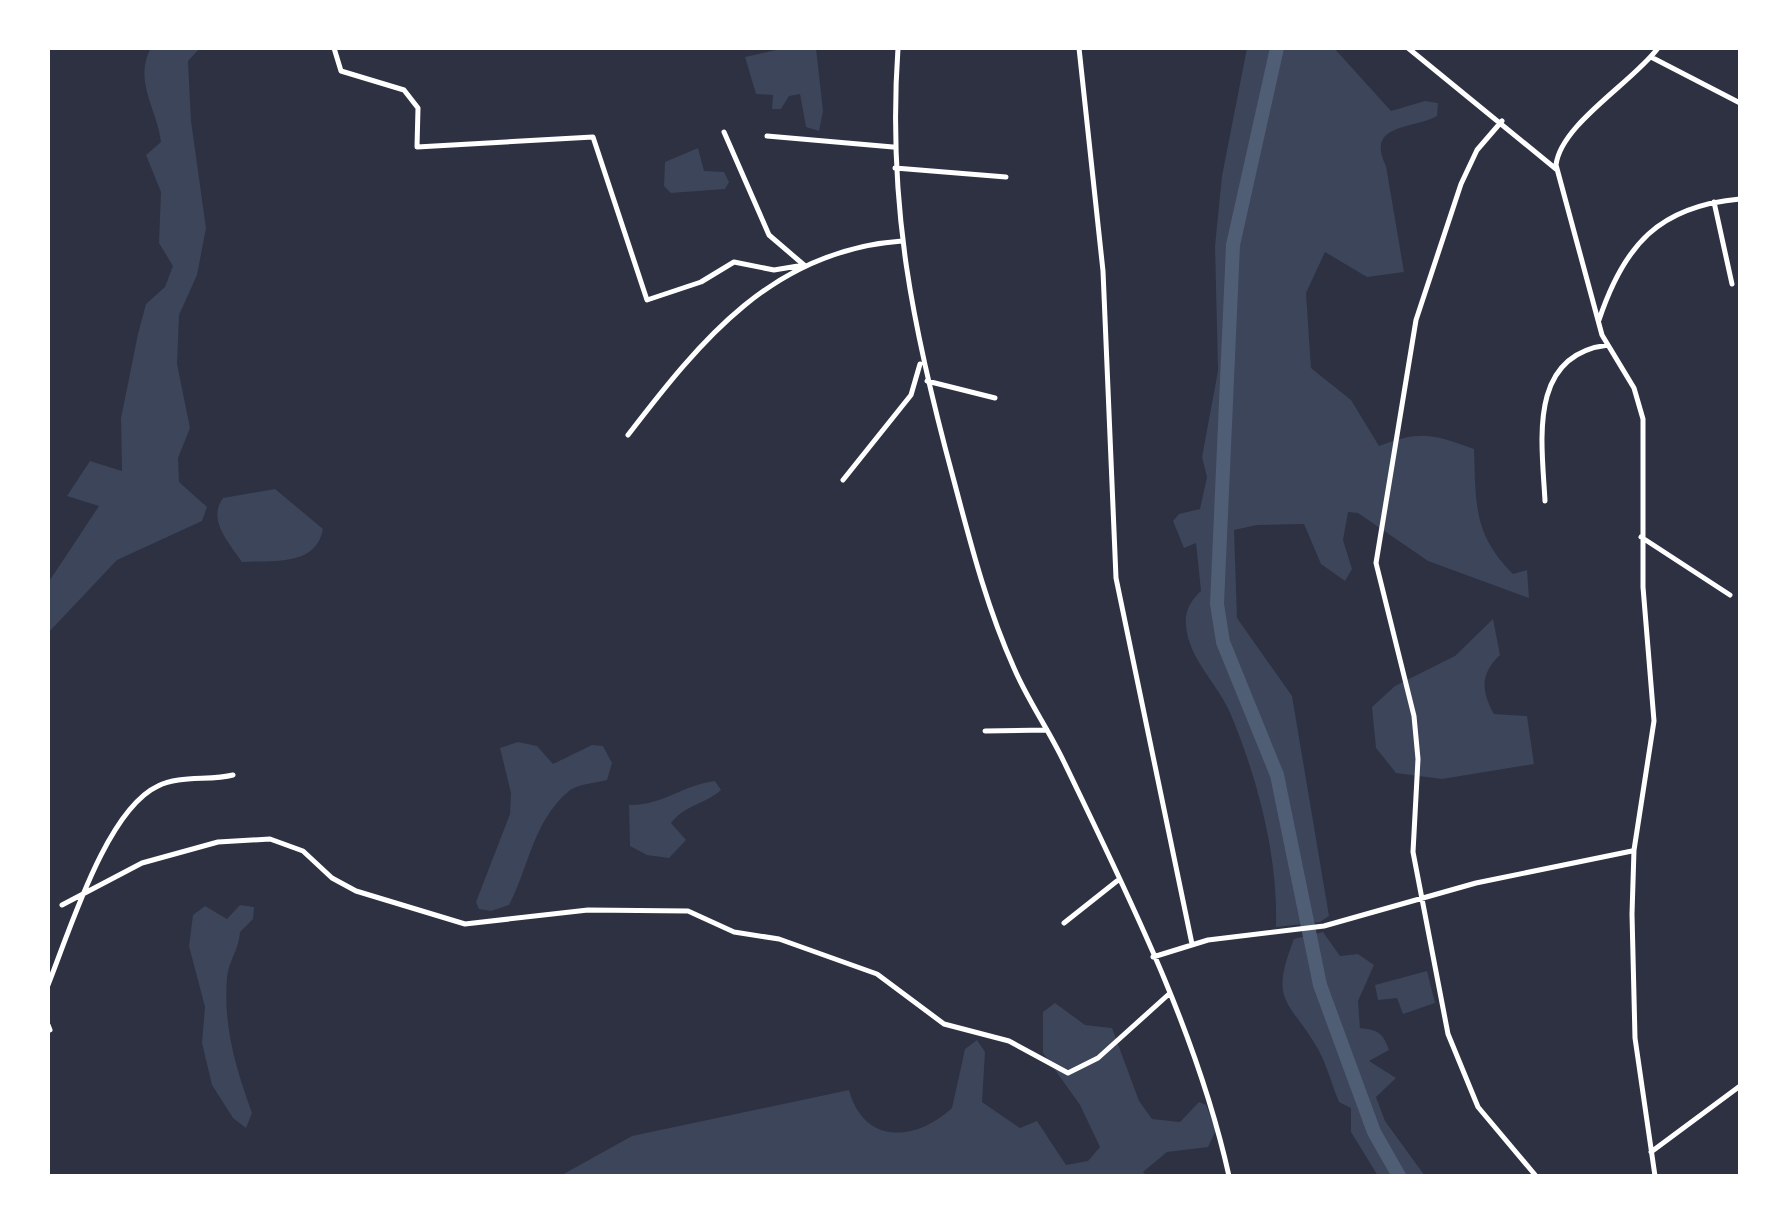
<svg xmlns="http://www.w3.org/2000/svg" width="1788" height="1224" font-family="'Alegreya Sans',sans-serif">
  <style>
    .green { fill: #3c4559 }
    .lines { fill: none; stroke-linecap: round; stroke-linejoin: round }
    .river { stroke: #4f5d75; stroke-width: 14 }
    .minor { stroke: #fff; stroke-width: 5 }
  </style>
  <rect width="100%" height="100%" fill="#2d3142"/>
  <!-- green -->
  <path class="green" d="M 151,48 L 200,48 L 188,61 L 191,121 L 206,228 L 197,275 L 179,315 L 177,364 L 190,428 L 178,458 L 179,482 L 207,507 L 202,521 L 117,560 L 48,633 L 48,583 L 99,506 L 67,496 L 90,461 L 122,471 L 121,418 L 138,334 L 146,304 L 165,287 L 173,266 L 159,243 L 161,192 L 146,155 L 161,142 C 157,108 133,81 151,48 Z
    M 785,48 L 816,48 L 823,111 L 819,131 L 806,127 L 800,94 L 789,96 L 781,109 L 772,109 L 773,95 L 756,94 L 745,57 Z
    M 1247,48 L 1334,48 L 1391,111 L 1425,101 L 1438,103 L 1437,116 C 1412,130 1365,123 1386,166 L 1404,272 L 1367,277 L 1325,252 L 1306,293 L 1311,368 L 1351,400 L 1379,446 C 1421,430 1433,434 1474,449 C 1476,504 1473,534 1513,574 L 1527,570 L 1529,598 L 1428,561 L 1358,513 L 1348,512 L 1343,540 L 1352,569 L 1345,581 L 1321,564 L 1304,524 L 1257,525 L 1234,530 L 1237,618 L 1292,696 L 1329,916 L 1320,922 L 1276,927 C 1278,856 1258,780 1231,715 C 1219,685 1188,659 1186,625 C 1184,611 1192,599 1201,591 L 1196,543 L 1184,548 L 1173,521 L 1179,514 L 1200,509 L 1207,477 L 1202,457 L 1218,371 L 1215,246 L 1222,176 Z
    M 698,148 L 704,171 L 724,172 L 729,182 L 725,189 L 671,193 L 664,186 L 665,162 Z
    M 275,489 L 323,529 C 316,567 273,560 242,562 C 229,543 207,520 223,498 Z
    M 1493,619 L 1500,655 C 1480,674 1481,691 1494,714 L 1527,716 L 1534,764 L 1442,779 L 1396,773 L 1376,748 L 1372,707 L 1395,686 L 1455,656 Z
    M 518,742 L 537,746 L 553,764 L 592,745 L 603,746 L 612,763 L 607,780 C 597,783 577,784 569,791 C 533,821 529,867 509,905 L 491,911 L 479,909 L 476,902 L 510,814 L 511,793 L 500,748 Z
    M 715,781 L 721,790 C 704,805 686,804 671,823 L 686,840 L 669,858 L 647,855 L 630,846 L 629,805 C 665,805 682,785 715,781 Z
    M 240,905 L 254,907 L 253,919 L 240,932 C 239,950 228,962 227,978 C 223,1027 236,1068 252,1113 L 246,1128 L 233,1118 L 212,1085 L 202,1043 L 205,1007 L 189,946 L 193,915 L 205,906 L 227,919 Z
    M 1323,932 L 1340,956 L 1358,954 L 1374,965 L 1358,1001 L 1360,1028 C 1377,1030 1383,1032 1389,1050 L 1369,1061 L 1396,1078 L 1376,1097 L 1385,1121 L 1425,1176 L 1378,1176 L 1351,1132 L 1351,1108 L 1339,1102 C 1332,1085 1327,1066 1319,1051 C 1290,999 1268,1005 1294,939 Z
    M 1427,971 L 1435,1003 L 1403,1014 L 1397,998 L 1378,1000 L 1375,985 Z
    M 1055,1003 L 1085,1025 L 1112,1028 L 1139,1101 L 1152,1119 L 1180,1122 L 1199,1102 L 1206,1105 L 1216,1130 L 1208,1147 L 1167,1152 L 1143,1172 L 1147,1176 L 560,1176 L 632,1136 L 849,1090 C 864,1145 915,1142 952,1108 L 965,1049 L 977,1040 L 985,1052 L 982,1102 L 1020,1128 L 1037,1121 L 1066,1165 L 1088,1161 L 1100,1147 L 1080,1105 L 1043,1053 L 1043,1012 Z"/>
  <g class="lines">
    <!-- river -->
    <path class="river" d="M 1277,48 L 1233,245 L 1217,604 L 1223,642 L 1277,775 L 1320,985 L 1374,1132 L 1399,1176"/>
    <!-- minor -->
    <path class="minor" d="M 334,48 L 341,71 L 404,90 L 418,108 L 417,147 L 593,137 L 647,300 L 701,282 L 734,262 L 774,270 L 804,265 L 769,235 L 724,132
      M 898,48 C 887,205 913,330 954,481 C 971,545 987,608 1014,668 C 1028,701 1049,730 1064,762 C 1128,895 1197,1032 1229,1176
      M 1079,48 L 1103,271 L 1116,578 L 1192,944
      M 1408,48 L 1556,169
      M 1651,57 L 1740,103
      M 1502,121 L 1477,150 L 1461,184 L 1416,320 L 1376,563 L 1414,716 L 1418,759 L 1413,852 L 1448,1034 L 1478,1107 L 1536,1176
      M 767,136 L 893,147
      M 895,168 L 1006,177
      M 1714,202 L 1732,284
      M 1599,320 C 1624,245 1659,206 1740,199
      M 927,381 L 995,398
      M 628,435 C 701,340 773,250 902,241
      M 843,480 L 911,395 L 920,364
      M 1545,501 C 1542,442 1527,355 1608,345
      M 1641,537 L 1730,595
      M 985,731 L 1047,730
      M 62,905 L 142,863 L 218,842 L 270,839 L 303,851 L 332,878 L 356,891 L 465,924 L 588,910 L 688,911 L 734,932 L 779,939 L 877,974 L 944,1024 L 1009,1041 L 1068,1073 L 1098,1058 L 1169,994
      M 1064,923 L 1117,881
      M 1153,957 L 1208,940 L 1324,926 L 1476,883 L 1632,851
      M 48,985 C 69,933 106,810 158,786 C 179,775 210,781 233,775
      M 48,1025 L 50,1030
      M 1651,1152 L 1740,1086
      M 1655,1176 L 1635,1038 L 1632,914 L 1634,850 L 1654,721 L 1643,587 L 1643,419 L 1634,388 L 1602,335 L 1556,165 C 1561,124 1633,82 1658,48"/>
  </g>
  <!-- border -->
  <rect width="1788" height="1224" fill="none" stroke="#ffffff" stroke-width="100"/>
</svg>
